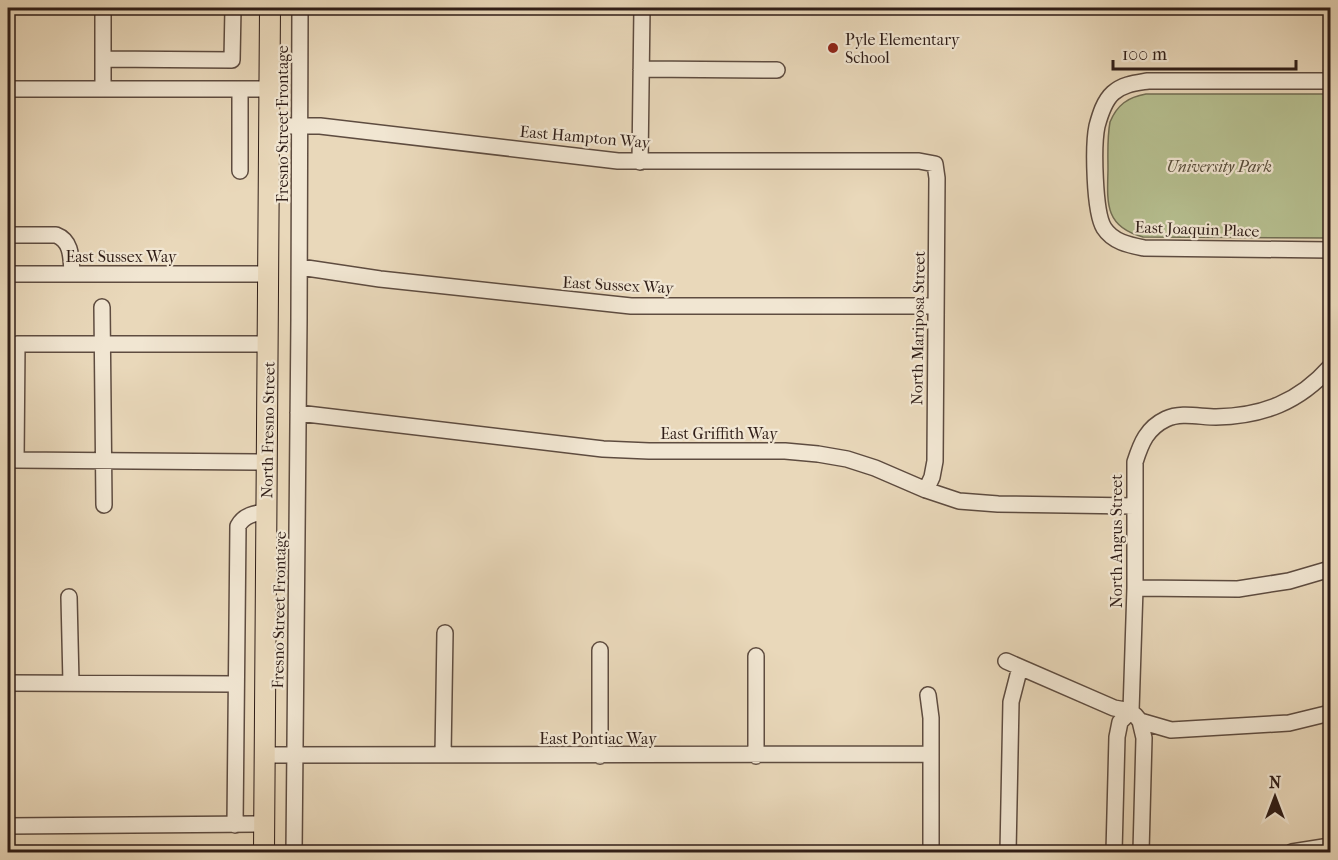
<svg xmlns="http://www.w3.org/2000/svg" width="1338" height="860" font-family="'IM FELL French Canon',serif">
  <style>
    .green { fill: #b6bf90; stroke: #726e54; stroke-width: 1.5 }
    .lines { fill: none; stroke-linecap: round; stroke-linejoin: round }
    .minor-casing { stroke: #5e4c40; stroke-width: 18 }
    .major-casing { stroke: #2f1d17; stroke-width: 22 }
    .minor { stroke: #f1e6d2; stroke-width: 15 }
    .major { stroke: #e9d8ba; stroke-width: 20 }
    .poi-dot { fill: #8f2418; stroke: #f1e6d2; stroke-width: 2 }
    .labels { text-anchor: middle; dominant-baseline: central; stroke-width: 4.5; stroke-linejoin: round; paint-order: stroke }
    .poi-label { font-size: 16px; fill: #2f1d17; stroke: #f1e6d2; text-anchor: start }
    .street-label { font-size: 16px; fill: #2f1d17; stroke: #f1e6d2 }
    .park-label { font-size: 16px; font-style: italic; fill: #584e3b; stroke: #f1e6d2 }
  </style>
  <rect width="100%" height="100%" fill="#e9d8ba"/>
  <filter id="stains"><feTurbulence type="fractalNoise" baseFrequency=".00333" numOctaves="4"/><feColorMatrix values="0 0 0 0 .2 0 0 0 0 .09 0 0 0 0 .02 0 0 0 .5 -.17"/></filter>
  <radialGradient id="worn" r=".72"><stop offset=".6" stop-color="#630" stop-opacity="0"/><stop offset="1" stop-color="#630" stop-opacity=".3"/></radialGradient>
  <!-- green -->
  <path class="green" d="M 1146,94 L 1330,94 L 1330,238 L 1143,237 C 1105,227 1107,204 1108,170 C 1108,154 1107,138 1110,122 C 1117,105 1128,97 1146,94 Z"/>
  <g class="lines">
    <!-- minor casing -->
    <g class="minor-casing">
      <path id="minor" d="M 103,59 L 232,60 L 233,8
        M 641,69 L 777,70
        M 1330,81 L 1148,81 C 1136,83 1123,84 1113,93 C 1104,101 1100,115 1097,126 C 1093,145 1094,212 1104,228 C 1113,242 1129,245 1144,248 L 1330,250
        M 8,89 L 269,89
        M 103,89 L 103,8
        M 240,89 L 240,171
        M 269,126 L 320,126 L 618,161 L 919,161 L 935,164 L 937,178 L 935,461 L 932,477 L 926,490
        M 640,162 L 642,8
        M 8,235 L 56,235 C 72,241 71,258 72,273
        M 300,267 L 380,279 L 631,306 L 935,306
        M 8,274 L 269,274
        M 102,307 L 104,505
        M 298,413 L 603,449 L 649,451 L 785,451 L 818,454 L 847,459 L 875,468 L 926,490 L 959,501 L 998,504 L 1134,506
        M 267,462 L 16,460 L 17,344 L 269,344
        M 1135,588 L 1238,589 L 1289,581 L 1330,569
        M 69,597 L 71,683
        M 1006,661 L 1114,708 L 1131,711
        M 8,683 L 236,684
        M 928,695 L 931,718 L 931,852
        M 1135,715 L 1140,721 L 1144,738 L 1141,852
        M 1140,721 L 1171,730 L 1289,723 L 1330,713
        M 264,755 L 931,754
        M 443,755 L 445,633
        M 600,756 L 600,650
        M 756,756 L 756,656
        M 235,825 L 238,526 C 244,515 255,513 267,512
        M 8,826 L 264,824
        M 294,852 L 299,320 L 300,8
        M 1008,852 L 1011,702 L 1020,667
        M 1114,852 L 1117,737 L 1120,722 L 1131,711 L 1135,588 L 1135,462 C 1141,443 1147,428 1166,419 C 1181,412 1200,417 1216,417 C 1263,416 1299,402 1330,367
        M 1292,852 L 1330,846"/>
    </g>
    <!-- major casing -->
    <g class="major-casing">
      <path id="major" d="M 264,852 L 270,8"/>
    </g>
    <!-- minor -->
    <use href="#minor" class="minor"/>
    <!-- major -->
    <use href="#major" class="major"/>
  </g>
  <!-- markers -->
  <circle class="poi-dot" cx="833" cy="48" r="6"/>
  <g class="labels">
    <!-- poi labels -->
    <g class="poi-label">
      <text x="845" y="39">Pyle Elementary<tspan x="845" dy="18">School</tspan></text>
    </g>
    <!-- street labels -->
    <g class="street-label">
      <text transform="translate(282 124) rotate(-90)">Fresno Street Frontage</text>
      <text transform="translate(585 137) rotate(5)">East Hampton Way</text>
      <text transform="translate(1197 229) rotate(2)">East Joaquin Place</text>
      <text x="121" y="256">East Sussex Way</text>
      <text transform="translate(618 285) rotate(3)">East Sussex Way</text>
      <text transform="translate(918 328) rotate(-89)">North Mariposa Street</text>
      <text transform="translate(268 430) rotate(-89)">North Fresno Street</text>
      <text x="719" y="433">East Griffith Way</text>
      <text transform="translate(1116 541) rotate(-90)">North Angus Street</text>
      <text transform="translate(279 610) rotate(-89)">Fresno Street Frontage</text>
      <text x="598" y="738">East Pontiac Way</text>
    </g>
    <!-- park labels -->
    <g class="park-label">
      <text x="1219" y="166">University Park</text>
    </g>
  </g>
  <!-- margin -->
  <rect width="1338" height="860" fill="none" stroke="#e9d8ba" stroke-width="30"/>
  <rect x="9" y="9" width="1320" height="842" fill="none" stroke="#2f1d17" stroke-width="3"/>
  <rect x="15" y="15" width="1308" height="830" fill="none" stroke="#2f1d17" stroke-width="1.5"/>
  <!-- north arrow -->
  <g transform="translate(1275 797)" stroke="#f1e6d2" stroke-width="4.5" paint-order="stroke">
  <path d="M0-4.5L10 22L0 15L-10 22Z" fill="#2f1d17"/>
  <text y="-9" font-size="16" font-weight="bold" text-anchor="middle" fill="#2f1d17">N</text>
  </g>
  <!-- scale -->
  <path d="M1113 60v9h183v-9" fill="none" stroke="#2f1d17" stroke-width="3"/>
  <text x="1122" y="60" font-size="18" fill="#2f1d17" stroke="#f1e6d2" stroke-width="4.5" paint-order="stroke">100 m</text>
  <rect width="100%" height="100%" filter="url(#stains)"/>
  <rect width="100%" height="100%" fill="url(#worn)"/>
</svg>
